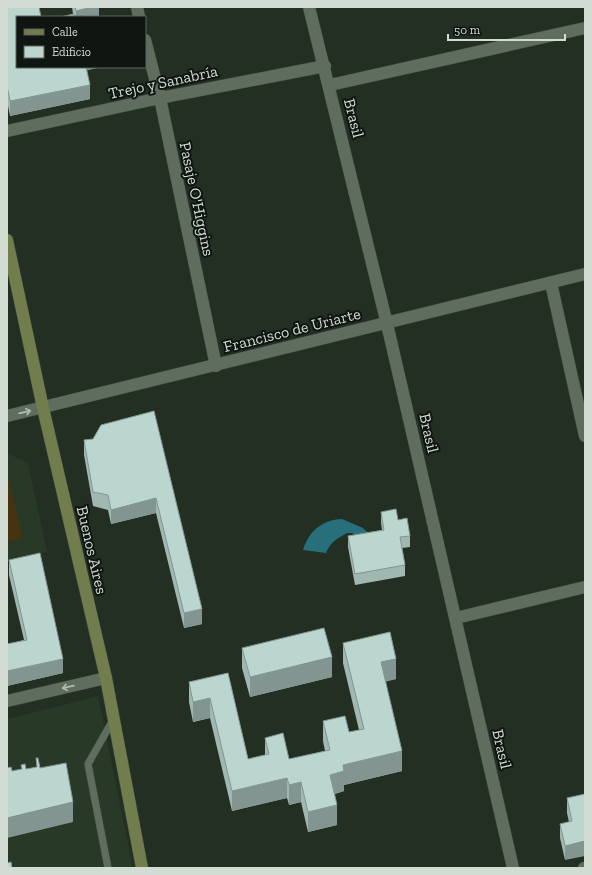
<svg xmlns="http://www.w3.org/2000/svg" width="592" height="875" font-family="'Zilla Slab',serif">
  <style>
    .built { fill: #283928 }
    .green { fill: #453312 }
    .water { fill: #276f7b }
    .lines { fill: none; stroke-linecap: round; stroke-linejoin: round }
    .lane-casing { stroke: #3f4a3f; stroke-width: 8 }
    .street-casing { stroke: #3f4a3f; stroke-width: 13 }
    .secondary-casing { stroke: #3f4a3f; stroke-width: 13 }
    .lane { stroke: #5e6d5e; stroke-width: 7 }
    .street { stroke: #5e6d5e; stroke-width: 12 }
    .secondary { stroke: #717d4d; stroke-width: 12 }
    .wall { fill: #a1b7b2 }
    .shaded-wall { fill: #839591 }
    .building { fill: #bbd5cf; stroke: #839591 }
    .oneway { stroke: #b0bbb0 }
    .labels { text-anchor: middle; dominant-baseline: central; stroke-width: 4; stroke-linejoin: round; paint-order: stroke }
    .street-label { font-size: 16px; fill: #d3dcd3; stroke: #0f1510 }
  </style>
  <rect width="100%" height="100%" fill="#222f22"/>
  <!-- built -->
  <path class="built" d="M 7,453 L 28,463 L 47,552 L 7,561 Z
    M 98,696 L 133,868 L 7,868 L 7,719 Z"/>
  <!-- green -->
  <path class="green" d="M 7,472 L 23,538 L 7,542 Z"/>
  <!-- water -->
  <path class="water" d="M 342,519 L 363,528 L 369,534 L 356,536 L 352,533 L 347,533 C 337,539 331,541 326,553 L 303,550 C 309,531 322,520 342,519 Z"/>
  <g class="lines">
    <!-- lane casing -->
    <g class="lane-casing">
      <path id="lane" d="M 108,868 L 88,764 L 113,720"/>
    </g>
    <!-- street casing -->
    <g class="street-casing">
      <path id="street" d="M 137,7 L 139,17
        M 309,7 L 387,324 L 513,868
        M 145,40 L 160,98 L 216,366
        M 330,85 L 585,28
        M 7,131 L 160,98 L 325,66
        M 551,283 L 585,436
        M 7,416 L 585,274
        M 456,618 L 585,587
        M 7,701 L 106,678
        M 584,868 L 585,868"/>
    </g>
    <!-- secondary casing -->
    <g class="secondary-casing">
      <path id="secondary" d="M 7,240 L 43,408 L 106,678 L 142,868"/>
    </g>
    <!-- lane -->
    <use href="#lane" class="lane"/>
    <!-- street -->
    <use href="#street" class="street"/>
    <!-- secondary -->
    <use href="#secondary" class="secondary"/>
  </g>
  <!-- wall -->
  <path class="wall" d="M 7,7 L 17,67 L 101,67 L 87,70 L 90,99 L 10,116 L 7,101 Z
    M 72,7 L 101,7 L 99,7 L 99,17 L 60,17 L 73,14 Z
    M 154,411 L 202,624 L 184,628 L 156,513 L 111,524 L 108,510 L 93,506 L 84,455 L 84,440 L 93,439 Z
    M 381,512 L 398,520 L 410,536 L 410,547 L 402,548 L 405,565 L 405,576 L 355,585 L 348,547 L 348,536 L 382,530 L 381,523 Z
    M 9,560 L 63,673 L 7,686 L 7,644 L 24,640 L 9,575 Z
    M 343,643 L 396,679 L 385,681 L 402,771 L 344,785 L 344,791 L 335,794 L 337,825 L 308,832 L 301,802 L 289,805 L 287,798 L 232,811 L 210,718 L 193,722 L 189,702 L 189,682 L 228,673 L 248,759 L 265,755 L 265,738 L 289,759 L 325,751 L 323,741 L 323,721 L 349,732 L 359,730 L 343,663 Z
    M 242,648 L 332,677 L 250,697 L 242,668 Z
    M 585,794 L 565,860 L 560,838 L 560,824 L 569,822 L 567,813 L 567,798 Z"/>
  <!-- shaded-wall -->
  <path class="shaded-wall" d="M 92,7 L 99,7 L 99,17 L 76,17 L 76,11 Z
    M 84,67 L 101,67 L 84,71 Z
    M 90,85 L 90,99 L 10,116 L 10,101 Z
    M 156,498 L 156,513 L 111,524 L 111,510 Z
    M 202,609 L 202,624 L 184,628 L 184,613 Z
    M 332,657 L 332,677 L 250,697 L 250,677 Z
    M 63,659 L 63,673 L 7,686 L 7,671 Z
    M 396,659 L 396,679 L 381,683 L 381,662 Z
    M 210,698 L 210,718 L 193,722 L 193,702 Z
    M 402,751 L 402,771 L 344,785 L 344,791 L 330,795 L 330,775 L 343,765 Z
    M 287,778 L 287,798 L 232,811 L 232,791 Z
    M 301,782 L 301,802 L 289,805 L 289,785 Z
    M 73,802 L 73,822 L 7,838 L 7,818 Z
    M 337,805 L 337,825 L 308,832 L 308,812 Z
    M 585,841 L 585,856 L 565,860 L 565,846 Z"/>
  <!-- building -->
  <path class="building" d="M 7,7 L 39,7 L 41,17 L 17,17 L 17,67 L 86,67 L 90,85 L 10,101 L 7,86 Z
    M 75,7 L 92,7 L 76,11 Z
    M 74,14 L 74,17 L 60,17 Z
    M 154,411 L 202,609 L 184,613 L 156,498 L 111,510 L 108,495 L 93,492 L 84,440 L 93,439 L 101,425 Z
    M 396,509 L 398,520 L 407,518 L 410,536 L 400,537 L 405,565 L 355,574 L 348,536 L 384,530 L 381,512 Z
    M 40,553 L 63,659 L 7,671 L 7,644 L 27,640 L 9,560 Z
    M 324,628 L 332,657 L 250,677 L 242,648 Z
    M 390,632 L 396,659 L 381,662 L 402,751 L 343,765 L 344,771 L 330,775 L 337,805 L 308,812 L 301,782 L 289,785 L 287,778 L 232,791 L 210,698 L 193,702 L 189,682 L 228,673 L 248,759 L 269,754 L 265,738 L 283,733 L 289,759 L 330,750 L 323,721 L 345,716 L 349,732 L 364,729 L 343,643 Z
    M 36,758 L 38,758 L 40,768 L 66,763 L 73,802 L 7,818 L 7,768 L 11,767 L 12,771 L 22,769 L 21,765 L 25,764 L 26,769 L 37,767 Z
    M 585,794 L 585,841 L 565,846 L 560,824 L 572,821 L 567,798 Z
    M 11,862 L 12,868 L 7,868 L 7,863 Z"/>
  <!-- one-way arrows -->
  <defs><path id="oneway-shaft" d="M-6 0H5M1.5-3L5.5 0L1.5 3" fill="none" stroke-width="1.6" stroke-linecap="round" stroke-linejoin="round"/></defs>
  <g class="oneway">
    <use href="#oneway-shaft" transform="translate(25 412) rotate(-13)"/>
    <use href="#oneway-shaft" transform="translate(68 687) rotate(167)"/>
  </g>
  <g class="labels">
    <!-- street labels -->
    <g class="street-label">
      <text transform="translate(163 82) rotate(-12)">Trejo y Sanabría</text>
      <text transform="translate(354 118) rotate(76)">Brasil</text>
      <text transform="translate(197 199) rotate(78)">Pasaje O'Higgins</text>
      <text transform="translate(292 330) rotate(-14)">Francisco de Uriarte</text>
      <text transform="translate(429 433) rotate(77)">Brasil</text>
      <text transform="translate(92 550) rotate(77)">Buenos Aires</text>
      <text transform="translate(502 749) rotate(77)">Brasil</text>
    </g>
  </g>
  <!-- border -->
  <rect width="592" height="875" fill="none" stroke="#d3dcd3" stroke-width="16"/>
  <!-- legend -->
  <rect x="16" y="16" width="130" height="52" fill="#0f1510" stroke="#5d655e"/>
  <rect x="24" y="29" width="20" height="6" fill="#717d4d" stroke="#5d655e"/>
  <text x="52" y="36" font-size="12" fill="#d3dcd3">Calle</text>
  <rect x="24" y="46" width="20" height="12" fill="#bbd5cf" stroke="#5d655e"/>
  <text x="52" y="56" font-size="12" fill="#d3dcd3">Edificio</text>
  <!-- scale -->
  <path d="M448 34v6h117v-6" fill="none" stroke="#d3dcd3" stroke-width="2"/>
  <text x="454" y="34" font-size="12" fill="#d3dcd3" stroke="#0f1510" stroke-width="3" paint-order="stroke">50 m</text>
</svg>
